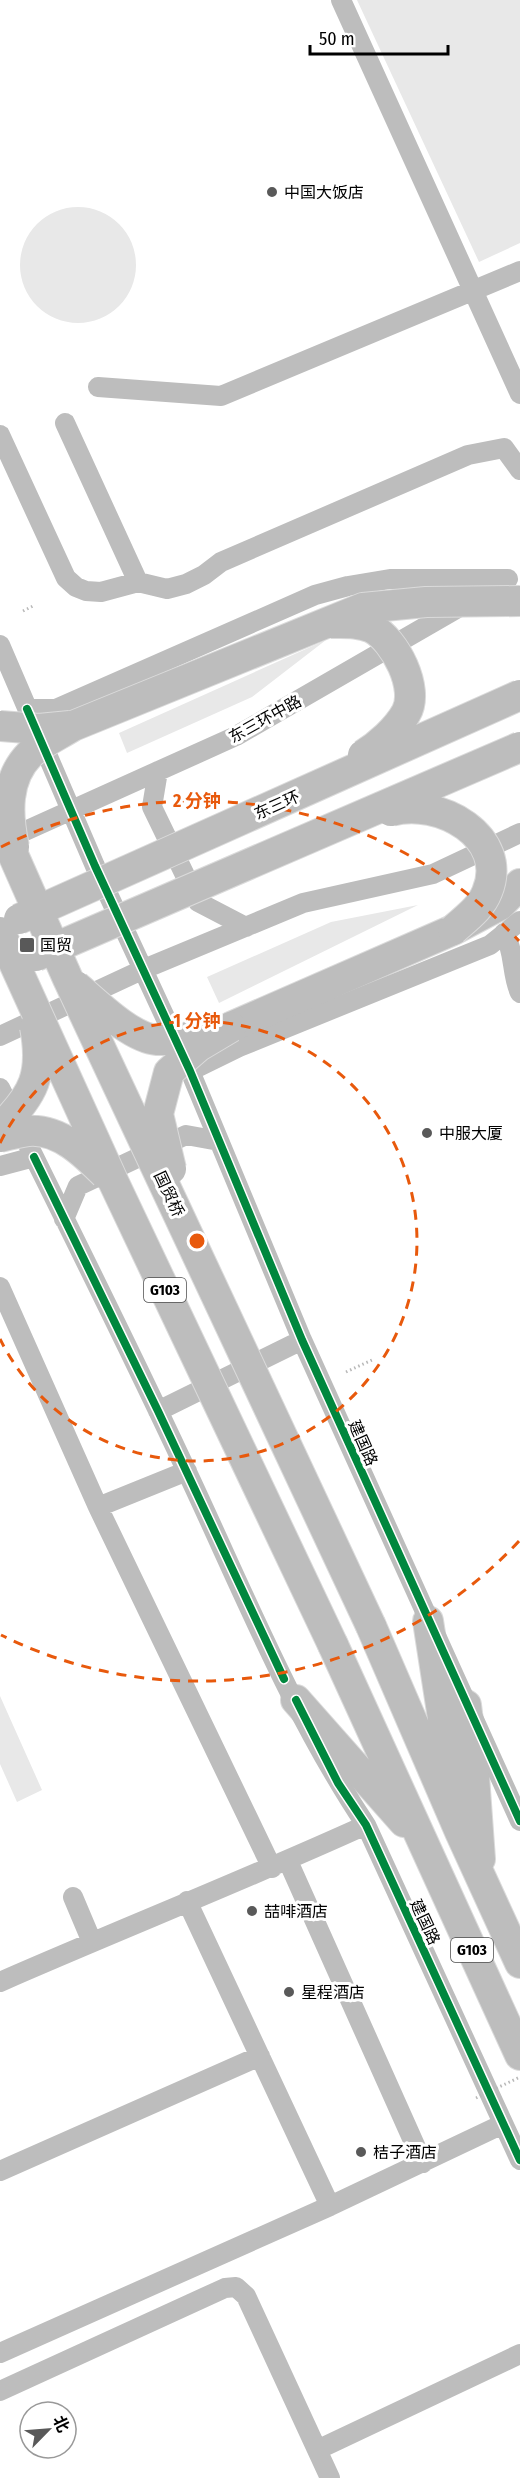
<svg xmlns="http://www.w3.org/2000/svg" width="520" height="2478" font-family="'Fira Sans Condensed','Noto Sans SC',sans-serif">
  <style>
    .green { fill: #e8e8e8 }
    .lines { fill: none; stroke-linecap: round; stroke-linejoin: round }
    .highway-casing { stroke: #dbdbdb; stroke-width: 32 }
    .path { stroke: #b8b8b8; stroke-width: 3; stroke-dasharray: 1.5 3; stroke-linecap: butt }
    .minor { stroke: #bdbdbd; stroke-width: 20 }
    .highway { stroke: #bdbdbd; stroke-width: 30 }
    .highway-bridge-casing { stroke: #dbdbdb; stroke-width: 32; stroke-linecap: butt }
    .path-bridge { stroke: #b8b8b8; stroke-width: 3; stroke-dasharray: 1.5 3; stroke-linecap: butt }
    .highway-bridge { stroke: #bdbdbd; stroke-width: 30 }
    .cycleway-casing { stroke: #fff; stroke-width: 11 }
    .cycleway { stroke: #00873e; stroke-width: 8 }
    .ring { fill: none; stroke: #e8590c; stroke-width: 3; stroke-dasharray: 10 8 }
    .poi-dot { fill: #595959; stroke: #fff; stroke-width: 2 }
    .labels { text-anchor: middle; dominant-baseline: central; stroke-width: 6; stroke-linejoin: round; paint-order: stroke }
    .shield { fill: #fff; stroke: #4c4c4c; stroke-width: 1.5 }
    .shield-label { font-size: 15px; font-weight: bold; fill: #000 }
    .poi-label { font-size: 16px; fill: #000; stroke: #fff; text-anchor: start }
    .street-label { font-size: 16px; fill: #000; stroke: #fff }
    .centre { fill: #e8590c; stroke: #fff; stroke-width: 3 }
    .ring-label { font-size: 18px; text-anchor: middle; font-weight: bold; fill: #e8590c; stroke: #fff; stroke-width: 6; stroke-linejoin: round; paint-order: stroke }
  </style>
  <rect width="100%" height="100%" fill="#fff"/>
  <!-- green -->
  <path class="green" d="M 357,0 L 520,0 L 520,243 L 479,262 Z
    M20 265a58 58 0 1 1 116 0a58 58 0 1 1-116 0Z
    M 326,640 L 252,697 L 127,753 L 119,733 Z
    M 418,905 L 219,1003 L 207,977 L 331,922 Z
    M 0,1696 L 42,1790 L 17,1802 L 0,1764 Z"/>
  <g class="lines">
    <!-- highway casing -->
    <g class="highway-casing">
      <path id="highway" d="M 231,1027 L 453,930 L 500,905 L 520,884
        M 428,1621 L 455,1796
        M 371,1626 L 460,1832 L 520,1963
        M 333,1645 L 520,2055
        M 296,1700 L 404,1822
        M 466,1705 L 473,1762 L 480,1859"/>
    </g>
    <!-- path -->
    <path class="path" d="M 23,611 L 33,606
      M 346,1372 L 372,1360"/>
    <!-- minor -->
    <path class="minor" d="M 341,0 L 520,394
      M 98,387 L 221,396 L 520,271
      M 65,423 L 138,582
      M 0,435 L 66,578 L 76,587 L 86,591 L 101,592 L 138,582 L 167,589 L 186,584 L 204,575 L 221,562 L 468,455 L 504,448 L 520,470
      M 0,645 L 95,866 L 190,1071 L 302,1340 L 520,1821
      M 27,709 L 56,709 L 315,595 L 348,586 L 390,579 L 506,579
      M 158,771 L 152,807 L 198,902 L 246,927
      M 3,841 L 236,736 L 508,579
      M 504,933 C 515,951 511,974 520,993
      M 0,1036 L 144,969 L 303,903 L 433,874 L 520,833
      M 190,1071 L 239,1047 L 490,945 L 520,921
      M 0,1088 C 63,1216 127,1343 187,1472 C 243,1591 293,1716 366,1825 L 520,2160
      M 0,1166 L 34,1157
      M 64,1219 L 78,1186 L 186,1135 L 219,1141
      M 0,1287 L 98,1507 L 272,1868
      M 158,1411 L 302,1340
      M 98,1507 L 187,1471
      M 288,1861 L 423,2163
      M 73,1897 L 92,1942
      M 187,1901 L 330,2206
      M 0,1982 C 121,1929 245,1880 366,1825
      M 0,2171 L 260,2056
      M 0,2353 L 330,2206 L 503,2124
      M 0,2391 L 225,2288 L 236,2287 L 246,2296 L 330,2478
      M 317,2450 L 520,2354"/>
    <!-- highway -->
    <use href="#highway" class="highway"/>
    <!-- highway-bridge casing -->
    <g class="highway-bridge-casing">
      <path id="highway-bridge" d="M 331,623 C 345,623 359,622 372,628 C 395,640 420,689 406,713 C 397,729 379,745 363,755
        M 0,726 L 39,729 L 70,726
        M 391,811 C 439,797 510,837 487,892 C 481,908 465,919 453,930
        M 0,825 L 68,979 L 371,1626
        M 14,847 C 7,815 5,779 30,754 C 41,743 59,735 73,726 L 363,608 L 426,602 L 520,601
        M 19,919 L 520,695
        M 0,932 L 114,1183 L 333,1645
        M 36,956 L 520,747
        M 76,986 C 96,1003 131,1038 157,1040 C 177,1041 198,1035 217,1030
        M 0,1128 C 34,1095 44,1074 35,1027
        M 0,1137 C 9,1135 19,1132 28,1131 C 59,1128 85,1154 105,1174
        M 171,1169 L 158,1114 L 169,1072 L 199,1046 L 231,1027"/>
    </g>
    <!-- path-bridge -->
    <path class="path-bridge" d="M 476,2098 L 520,2077"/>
    <!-- highway-bridge -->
    <use href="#highway-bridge" class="highway-bridge"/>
    <!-- cycleway casing -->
    <g class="cycleway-casing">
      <path id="cycleway" d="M 27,709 L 95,866 L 190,1071 L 302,1340 L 520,1821
        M 34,1157 L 158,1411 L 284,1679
        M 296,1700 L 338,1783 L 366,1825 L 520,2160"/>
    </g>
    <!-- cycleway -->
    <use href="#cycleway" class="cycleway"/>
  </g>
  <!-- distance rings -->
  <g class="ring">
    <path d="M0 1143A220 220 0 1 1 0 1339"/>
    <path d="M519 1541A440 440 0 0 1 1 1635M1 847A440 440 0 0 1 519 941"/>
  </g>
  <!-- markers -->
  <g class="poi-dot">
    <circle cx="272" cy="192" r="6"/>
    <rect x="19" y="937" width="16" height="16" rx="3"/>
    <circle cx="427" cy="1133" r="6"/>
    <circle cx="252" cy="1911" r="6"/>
    <circle cx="289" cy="1992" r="6"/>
    <circle cx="361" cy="2152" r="6"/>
  </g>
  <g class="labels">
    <!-- shield labels -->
    <g class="shield">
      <rect x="144" y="1278" width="42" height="24" rx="4.5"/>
      <rect x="451" y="1938" width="42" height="24" rx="4.5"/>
    </g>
    <g class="shield-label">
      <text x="165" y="1290">G103</text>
      <text x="472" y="1950">G103</text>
    </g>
    <!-- poi labels -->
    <g class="poi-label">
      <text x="284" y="192">中国大饭店</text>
      <text x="40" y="945">国贸</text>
      <text x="439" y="1133">中服大厦</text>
      <text x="264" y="1911">喆啡酒店</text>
      <text x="301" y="1992">星程酒店</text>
      <text x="373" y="2152">桔子酒店</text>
    </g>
    <!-- street labels -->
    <g class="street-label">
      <text transform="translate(265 719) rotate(-29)">东三环中路</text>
      <text transform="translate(277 805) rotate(-24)">东三环</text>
      <text transform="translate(169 1194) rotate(65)">国贸桥</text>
      <text transform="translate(363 1443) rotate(66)">建国路</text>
      <text transform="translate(425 1922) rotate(65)">建国路</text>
    </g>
  </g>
  <circle cx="197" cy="1241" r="9" class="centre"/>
  <g class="ring-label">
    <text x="197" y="807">2 分钟</text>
    <text x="197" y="1027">1 分钟</text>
  </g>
  <!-- north arrow -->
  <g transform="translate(48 2430) rotate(65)"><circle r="28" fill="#ffffff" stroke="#999999" stroke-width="1.5"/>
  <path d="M0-4.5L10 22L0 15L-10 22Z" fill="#595959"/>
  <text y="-9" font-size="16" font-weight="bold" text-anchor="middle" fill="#000000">北</text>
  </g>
  <!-- scale -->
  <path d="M310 45v9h138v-9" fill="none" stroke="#000000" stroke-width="3"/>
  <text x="319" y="45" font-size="18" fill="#000000" stroke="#ffffff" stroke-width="4.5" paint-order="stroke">50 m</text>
</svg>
